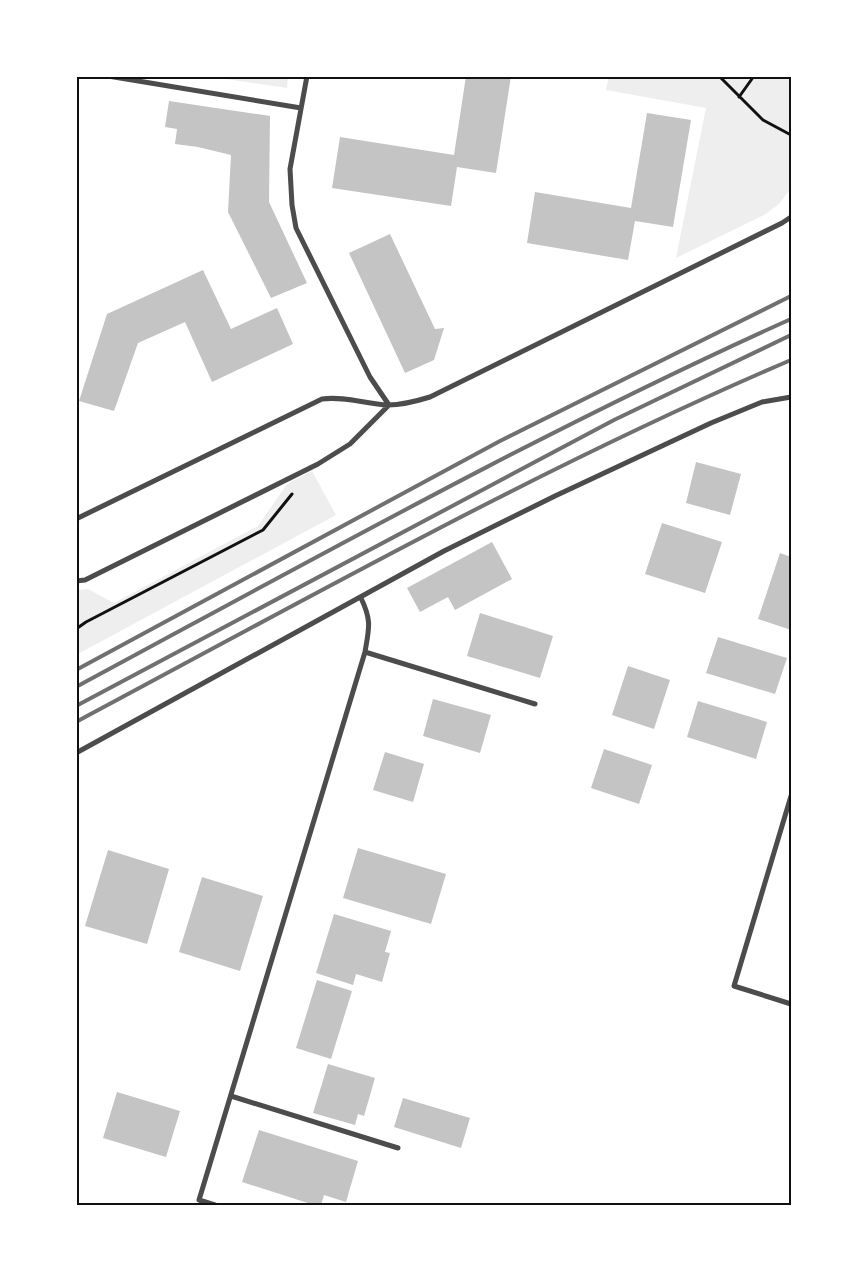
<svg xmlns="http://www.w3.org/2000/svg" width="867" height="1281" font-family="'Public Sans',sans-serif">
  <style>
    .green { fill: #eee }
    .building { fill: #c4c4c4 }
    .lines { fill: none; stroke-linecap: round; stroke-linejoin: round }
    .path { stroke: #111; stroke-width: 3 }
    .minor { stroke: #4c4c4c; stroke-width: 5 }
    .rail { stroke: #707070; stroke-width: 4 }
    .neatline { fill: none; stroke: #111; stroke-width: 2 }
  </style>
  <rect width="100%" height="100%" fill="#fff"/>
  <!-- green -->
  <path class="green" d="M 206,76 L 288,76 L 287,88 Z
    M 609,76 L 791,76 L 791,188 L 779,204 L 764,215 L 676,258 L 706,108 L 606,90 Z
    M 312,471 L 336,515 L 76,655 L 76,590 L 88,589 L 114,603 L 258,526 L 287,484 Z"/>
  <!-- building -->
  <path class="building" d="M 466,76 L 511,76 L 496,173 L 457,167 L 451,206 L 332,188 L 340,137 L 454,155 Z
    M 169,101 L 270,116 L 269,202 L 307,283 L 271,298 L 228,212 L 231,155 L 198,147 L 175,144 L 177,129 L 165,127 Z
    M 647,113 L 691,120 L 673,227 L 635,221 L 628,260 L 527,243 L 535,192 L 631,208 Z
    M 390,234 L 435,329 L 444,328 L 434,360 L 405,373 L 349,253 Z
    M 203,270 L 231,329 L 277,308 L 293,344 L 212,382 L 185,322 L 138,343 L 114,411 L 79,401 L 107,314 Z
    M 696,462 L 741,474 L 730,515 L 686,503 Z
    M 662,523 L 722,542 L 705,593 L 645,574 Z
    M 492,542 L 512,579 L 455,610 L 448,597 L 420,612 L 407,588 Z
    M 780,553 L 791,557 L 791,630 L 758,619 Z
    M 480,613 L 553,636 L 540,678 L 467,656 Z
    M 718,637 L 787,658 L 775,694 L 706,673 Z
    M 628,666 L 670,680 L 654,729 L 612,715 Z
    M 433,699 L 491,715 L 480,753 L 423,736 Z
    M 698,701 L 767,722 L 756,759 L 687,737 Z
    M 604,749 L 652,765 L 639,804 L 591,788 Z
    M 385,752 L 424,764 L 413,802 L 373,790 Z
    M 358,848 L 446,874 L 431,924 L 343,898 Z
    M 108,850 L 169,869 L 147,944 L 85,926 Z
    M 202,877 L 263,896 L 240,971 L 179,952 Z
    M 334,914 L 391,931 L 385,952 L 390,953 L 382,982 L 356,974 L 353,985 L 316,973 Z
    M 317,980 L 352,991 L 331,1059 L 296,1048 Z
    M 328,1064 L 375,1078 L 364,1116 L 358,1114 L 355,1125 L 313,1113 Z
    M 117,1092 L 180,1111 L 166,1157 L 103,1138 Z
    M 403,1098 L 470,1118 L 461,1148 L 394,1127 Z
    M 259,1130 L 358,1161 L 346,1202 L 324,1195 L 321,1205 L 314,1205 L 242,1182 Z"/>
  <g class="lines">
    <!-- path -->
    <path class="path" d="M 719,76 L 763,120 L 791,135
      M 739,97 L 754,76
      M 76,629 L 86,622 L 263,530 L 292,494"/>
    <!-- minor -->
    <path class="minor" d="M 108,76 L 301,108
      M 307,76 L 290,169 L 292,205 L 296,228 L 370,377 L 389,405
      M 76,519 L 322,399 C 345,396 366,404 388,405 C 402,405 417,401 430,397 L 782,223 L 791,217
      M 76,581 L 85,580 L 318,464 L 350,444 L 389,405
      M 365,652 L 535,704
      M 76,753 L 444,551 L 555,496 L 711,423 L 762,402 L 791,397
      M 791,796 L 734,986 L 791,1004
      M 231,1096 L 398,1148
      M 215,1205 L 199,1200 L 365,652 C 369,628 372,621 361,598"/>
    <!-- rail -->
    <path class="rail" d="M 76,670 L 500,441 L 791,296
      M 76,687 C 312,560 546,429 791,319
      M 76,706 L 614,420 L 791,335
      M 76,722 C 312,596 545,465 791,360"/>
  </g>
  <!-- border -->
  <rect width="867" height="1281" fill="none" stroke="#ffffff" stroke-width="155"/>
  <rect x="78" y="78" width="712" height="1126" class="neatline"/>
</svg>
